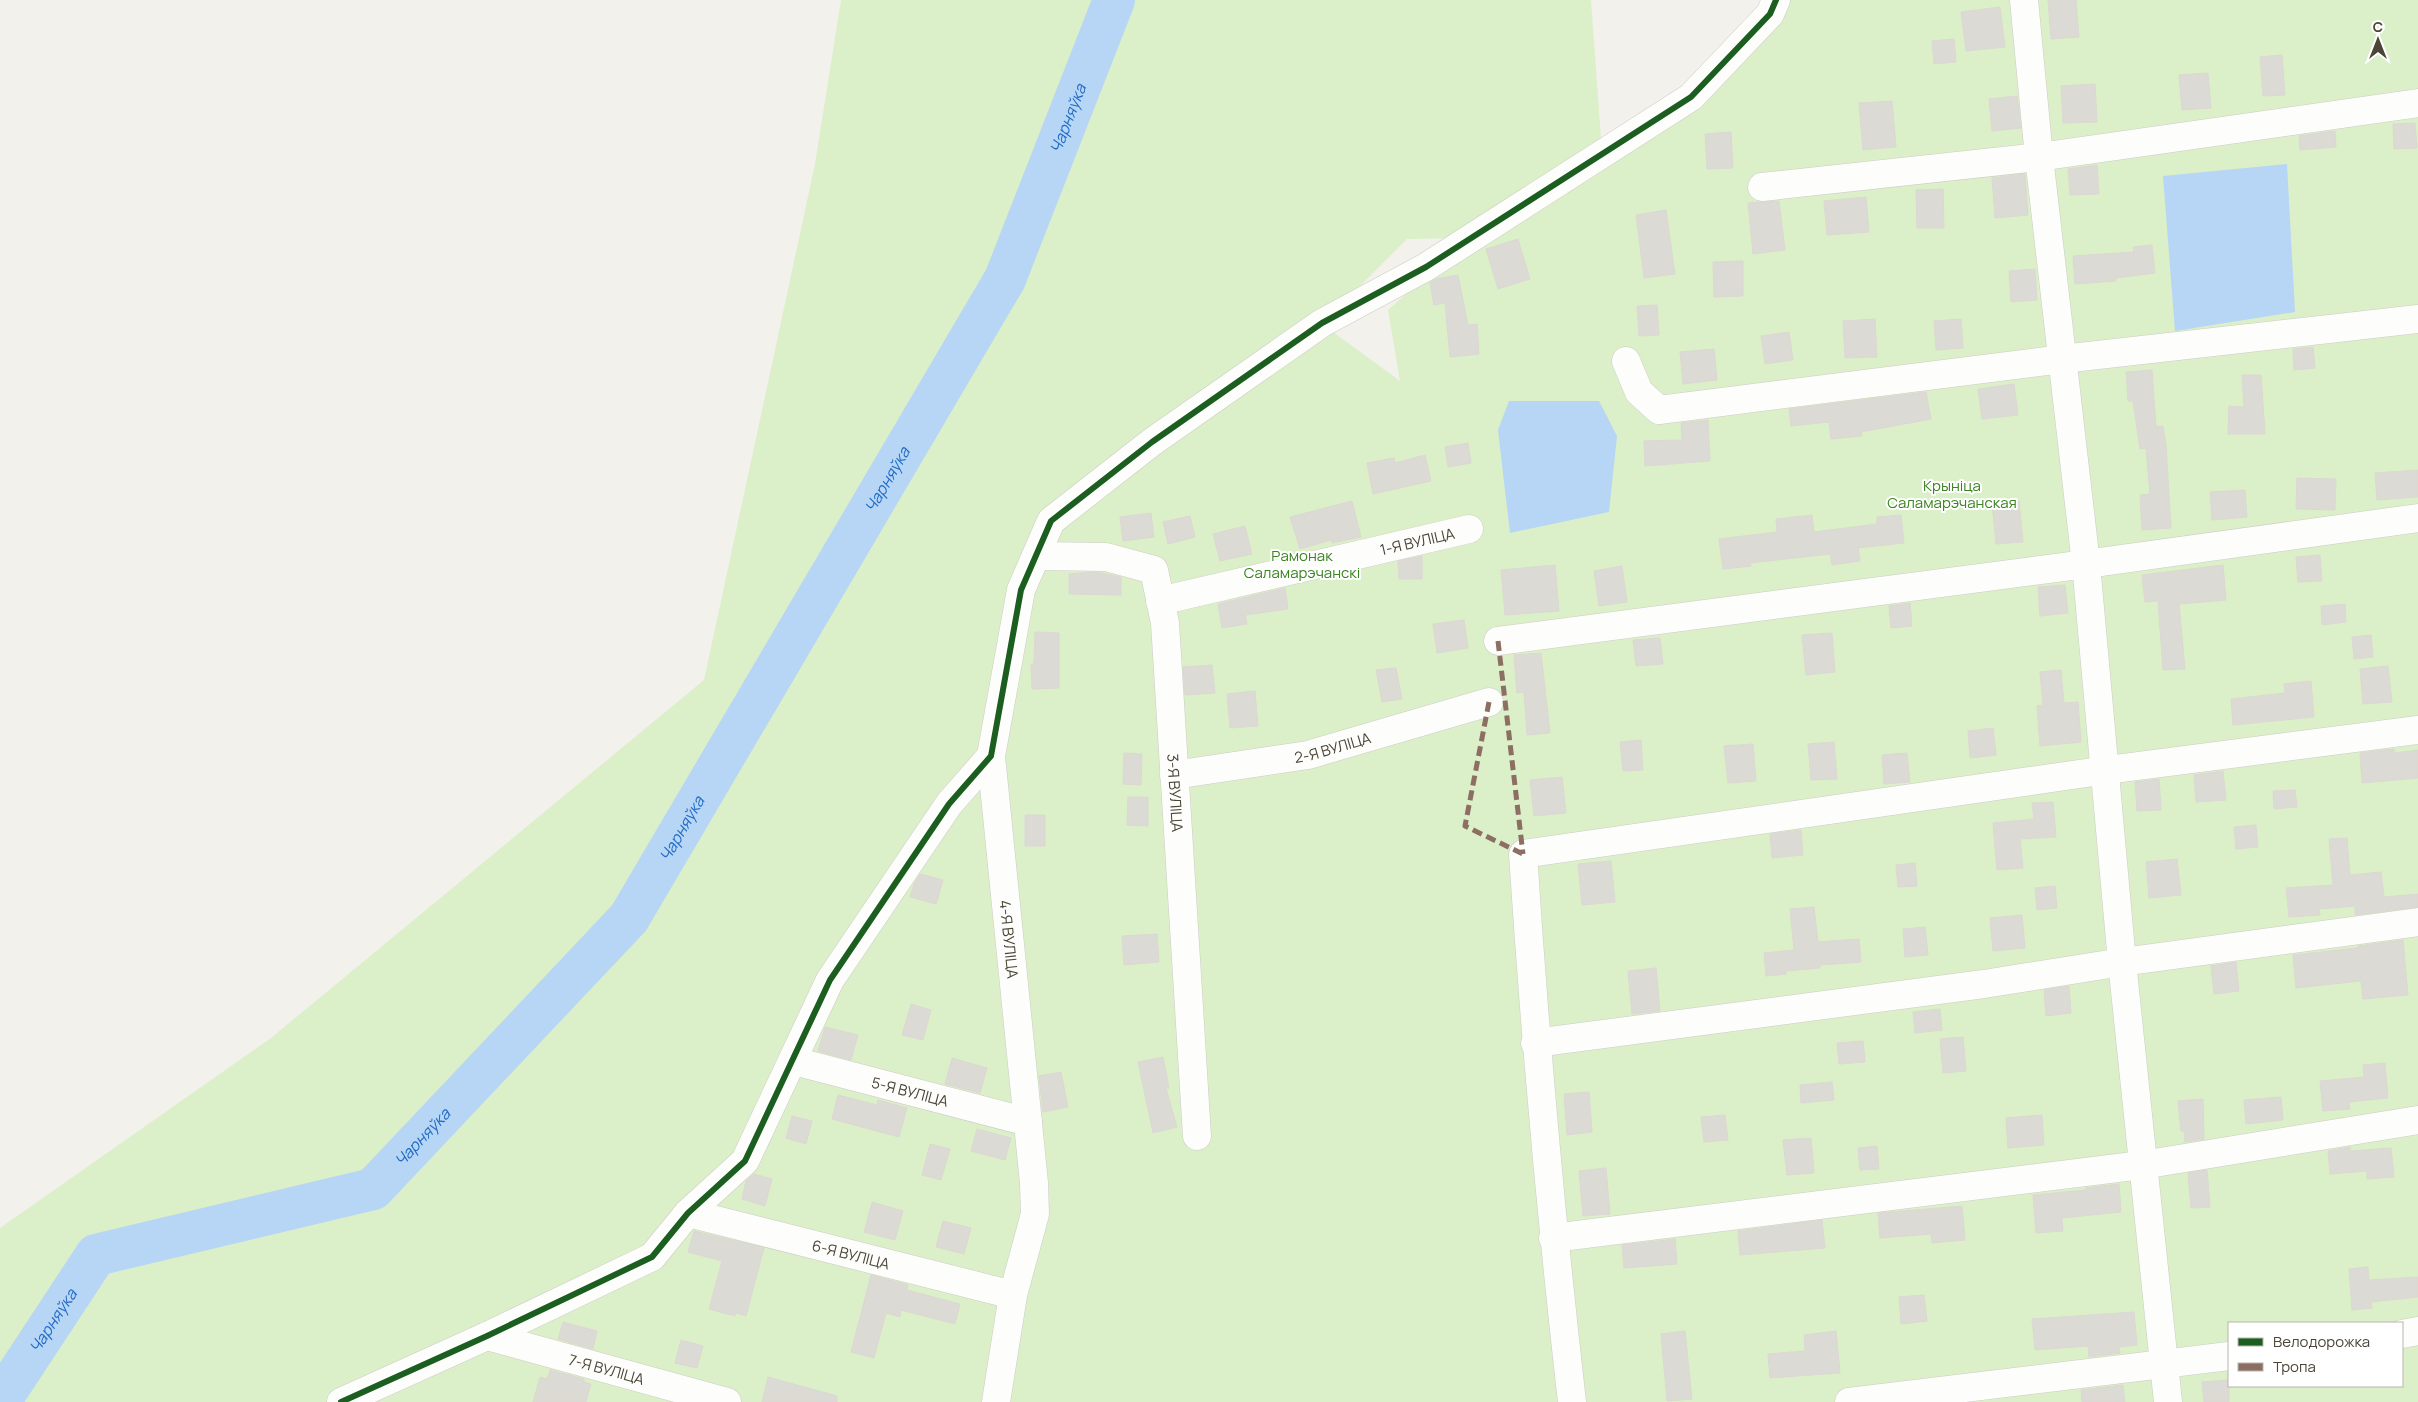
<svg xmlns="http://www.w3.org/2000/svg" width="2418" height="1402" font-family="Manrope,sans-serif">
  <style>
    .green { fill: #dbefc9; fill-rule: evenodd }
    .water { fill: #b7d5f5 }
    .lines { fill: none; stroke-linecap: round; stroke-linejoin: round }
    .river { stroke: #b7d5f5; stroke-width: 42 }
    .building { fill: #dcdad4; stroke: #dbd8d1 }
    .minor-casing { stroke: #ceccc6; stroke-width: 29 }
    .minor { stroke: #fdfdfc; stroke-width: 28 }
    .quiet { stroke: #8d6e63; stroke-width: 5; stroke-dasharray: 10 5; stroke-linecap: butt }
    .cycleway-casing { stroke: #fff; stroke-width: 9 }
    .cycleway { stroke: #1b5e20; stroke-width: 6 }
    .labels { text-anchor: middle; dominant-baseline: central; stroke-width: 4; stroke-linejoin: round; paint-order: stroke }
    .park-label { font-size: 15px; fill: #3b8421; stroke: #fff }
    .street-label { font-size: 15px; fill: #4a4536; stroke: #fff }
    .water-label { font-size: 16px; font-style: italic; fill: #216cc4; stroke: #fff }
  </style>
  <rect width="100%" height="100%" fill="#f2f1ec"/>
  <!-- green -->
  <path class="green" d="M 841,0 L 1591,0 L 1602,153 L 1691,97 L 1776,0 L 2418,0 L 2418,1402 L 0,1402 L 0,1228 L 271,1038 L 704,680 L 815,164 ZM 1469,238 L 1388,310 L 1400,381 L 1322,324 L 1407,239 ZM 2229,1323 L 2402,1323 L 2402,1386 L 2229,1386 Z"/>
  <!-- water -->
  <path class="water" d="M 2287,164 L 2295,312 L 2175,331 L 2163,176 Z
    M 1509,401 L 1599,401 L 1617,436 L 1609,512 L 1510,533 L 1498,430 Z"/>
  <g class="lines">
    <!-- river -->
    <path class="river" id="s1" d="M 0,1401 L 96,1255 L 373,1189 L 629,918 L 1005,279 L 1114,0"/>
  </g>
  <!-- building -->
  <path class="building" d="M 2048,0 L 2076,0 L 2079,37 L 2051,39 Z
    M 2000,7 L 2005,47 L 1966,51 L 1961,12 Z
    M 1954,39 L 1956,62 L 1934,64 L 1932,41 Z
    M 2282,55 L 2285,95 L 2263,96 L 2260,57 Z
    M 2208,73 L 2211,108 L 2182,110 L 2179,75 Z
    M 2095,84 L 2097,122 L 2063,123 L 2061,86 Z
    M 2017,96 L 2021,128 L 1992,131 L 1989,99 Z
    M 1892,101 L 1896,147 L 1863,150 L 1859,103 Z
    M 2415,123 L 2417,148 L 2394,149 L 2393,124 Z
    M 2335,131 L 2336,147 L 2300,150 L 2299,136 Z
    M 1731,132 L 1733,168 L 1707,169 L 1705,134 Z
    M 2097,165 L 2099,194 L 2070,195 L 2068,169 Z
    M 2025,174 L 2028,215 L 1995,218 L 1992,178 Z
    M 1943,189 L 1944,228 L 1917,228 L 1916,190 Z
    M 1866,197 L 1869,232 L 1827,235 L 1824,201 Z
    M 1779,201 L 1785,250 L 1753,254 L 1748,203 Z
    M 1666,210 L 1675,274 L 1644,278 L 1636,215 Z
    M 1518,239 L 1530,279 L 1498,289 L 1486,249 Z
    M 2152,245 L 2155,273 L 2116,278 L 2116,281 L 2075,284 L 2073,256 L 2134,252 L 2133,247 Z
    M 1743,261 L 1743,296 L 1714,297 L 1713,262 Z
    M 2035,269 L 2037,300 L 2011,302 L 2009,271 Z
    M 1458,275 L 1468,325 L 1477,324 L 1479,354 L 1450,357 L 1445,303 L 1434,305 L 1430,283 L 1436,279 Z
    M 1657,305 L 1659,335 L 1639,336 L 1637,306 Z
    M 1875,319 L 1877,357 L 1845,358 L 1843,321 Z
    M 1961,319 L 1963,348 L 1936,350 L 1934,321 Z
    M 1789,332 L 1793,360 L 1765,364 L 1761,336 Z
    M 2313,347 L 2315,368 L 2294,370 L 2293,349 Z
    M 1714,349 L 1717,380 L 1683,384 L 1680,352 Z
    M 2152,370 L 2156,427 L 2163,426 L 2166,445 L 2171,528 L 2142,530 L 2140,495 L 2150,494 L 2146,448 L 2140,449 L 2133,401 L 2128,401 L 2126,372 Z
    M 2242,375 L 2261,375 L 2265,434 L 2228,434 L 2229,406 L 2244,407 Z
    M 2014,384 L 2018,415 L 1982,419 L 1978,389 Z
    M 1926,392 L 1931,419 L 1861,432 L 1862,436 L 1831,439 L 1829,422 L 1791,426 L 1789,409 Z
    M 1708,420 L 1710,461 L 1645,466 L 1644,441 L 1682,440 L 1681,423 Z
    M 1468,443 L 1471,463 L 1448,467 L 1445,447 Z
    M 1425,455 L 1431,481 L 1373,494 L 1367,463 L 1394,458 L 1395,463 Z
    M 2418,470 L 2418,497 L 2377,500 L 2375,473 Z
    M 2297,478 L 2336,479 L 2335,510 L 2296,509 Z
    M 2245,490 L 2247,517 L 2212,520 L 2210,492 Z
    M 1352,501 L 1361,537 L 1332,543 L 1331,540 L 1300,549 L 1290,517 Z
    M 2019,501 L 2023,542 L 1996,544 L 1992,503 Z
    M 1151,513 L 1154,537 L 1123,541 L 1120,517 Z
    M 1812,515 L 1814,532 L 1877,524 L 1877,517 L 1901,515 L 1904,543 L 1858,548 L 1860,561 L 1832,565 L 1830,554 L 1750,563 L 1751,566 L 1723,569 L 1719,539 L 1777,532 L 1776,519 Z
    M 1190,516 L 1195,537 L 1168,544 L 1163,522 Z
    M 1245,526 L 1252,554 L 1220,561 L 1213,534 Z
    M 2320,555 L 2322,581 L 2298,582 L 2296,557 Z
    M 1422,556 L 1422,579 L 1399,579 L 1398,561 Z
    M 1555,565 L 1559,611 L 1505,615 L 1501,570 Z
    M 2223,565 L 2226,600 L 2179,604 L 2185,669 L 2163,670 L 2158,601 L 2145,602 L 2142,575 Z
    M 1622,566 L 1627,602 L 1599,606 L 1594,571 Z
    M 1096,572 L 1121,577 L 1121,595 L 1069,594 L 1069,574 Z
    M 2065,585 L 2068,613 L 2040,616 L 2038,587 Z
    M 1285,588 L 1288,609 L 1245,615 L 1247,624 L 1222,628 L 1218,604 Z
    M 1910,603 L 1912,626 L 1891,628 L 1889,606 Z
    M 2345,604 L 2346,622 L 2322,625 L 2321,606 Z
    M 1464,620 L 1468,648 L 1437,653 L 1433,624 Z
    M 1035,632 L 1059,633 L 1059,688 L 1032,689 L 1031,664 L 1034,664 Z
    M 1832,633 L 1835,672 L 1806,675 L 1802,635 Z
    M 2371,635 L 2373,657 L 2354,659 L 2352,637 Z
    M 1660,638 L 1663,664 L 1636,666 L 1633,640 Z
    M 1541,653 L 1550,733 L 1527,735 L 1524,692 L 1517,693 L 1514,655 Z
    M 1212,665 L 1215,693 L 1185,695 L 1183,667 Z
    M 2388,666 L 2392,702 L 2363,704 L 2360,669 Z
    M 1396,668 L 1402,699 L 1382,702 L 1376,670 Z
    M 2061,670 L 2064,703 L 2078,702 L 2081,742 L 2040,746 L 2037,706 L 2043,705 L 2040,672 Z
    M 2311,681 L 2314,717 L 2233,725 L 2231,699 L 2285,693 L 2284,684 Z
    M 1255,691 L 1258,726 L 1230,728 L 1227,694 Z
    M 1993,728 L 1996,755 L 1970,758 L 1968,731 Z
    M 1641,740 L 1643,770 L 1623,771 L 1620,742 Z
    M 1834,742 L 1837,779 L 1811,780 L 1808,744 Z
    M 1753,744 L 1756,781 L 1728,783 L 1724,746 Z
    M 2394,749 L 2395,753 L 2418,750 L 2418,778 L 2362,783 L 2360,753 Z
    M 1124,753 L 1142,754 L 1141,785 L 1123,784 Z
    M 1907,753 L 1910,782 L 1884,784 L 1882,755 Z
    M 2223,771 L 2226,800 L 2196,802 L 2194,775 Z
    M 1562,777 L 1566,813 L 1534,816 L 1530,780 Z
    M 2159,779 L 2161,810 L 2137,811 L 2135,782 Z
    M 2295,790 L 2297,807 L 2274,809 L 2273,791 Z
    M 1128,797 L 1148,797 L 1148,826 L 1127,825 Z
    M 2053,802 L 2056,837 L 2020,839 L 2023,868 L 1997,870 L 1993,823 L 2034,819 L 2032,803 Z
    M 1025,815 L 1045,815 L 1045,846 L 1025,846 Z
    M 2256,825 L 2258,847 L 2236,849 L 2234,827 Z
    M 1801,830 L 1803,855 L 1772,858 L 1770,834 Z
    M 2347,838 L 2350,875 L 2381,872 L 2384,897 L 2418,894 L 2418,907 L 2355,915 L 2355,906 L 2319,909 L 2320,915 L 2289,917 L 2286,888 L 2333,885 L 2329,839 Z
    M 2177,859 L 2181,895 L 2149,898 L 2146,862 Z
    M 1611,861 L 1615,902 L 1582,905 L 1578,864 Z
    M 1915,863 L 1917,886 L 1898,887 L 1896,865 Z
    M 920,874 L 943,880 L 936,904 L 910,897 L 914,884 Z
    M 2055,886 L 2057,908 L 2037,910 L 2035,888 Z
    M 1814,907 L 1818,942 L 1859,939 L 1861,962 L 1820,965 L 1820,968 L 1786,971 L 1786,974 L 1766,976 L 1764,953 L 1794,950 L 1790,909 Z
    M 2022,915 L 2025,948 L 1993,951 L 1990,918 Z
    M 1925,927 L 1928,955 L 1905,957 L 1903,929 Z
    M 1157,934 L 1159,962 L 1124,965 L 1122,936 Z
    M 2403,940 L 2408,995 L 2363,999 L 2361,981 L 2296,988 L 2293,955 L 2358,948 L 2358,946 Z
    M 2236,962 L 2239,991 L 2214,994 L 2211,966 Z
    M 1656,968 L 1660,1011 L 1632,1014 L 1628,971 Z
    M 2069,986 L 2071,1013 L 2046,1016 L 2044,990 Z
    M 911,1004 L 931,1010 L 923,1040 L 902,1035 Z
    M 1940,1009 L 1942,1030 L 1915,1033 L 1913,1012 Z
    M 825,1027 L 858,1035 L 851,1060 L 818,1051 Z
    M 1963,1037 L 1966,1071 L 1943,1073 L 1940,1039 Z
    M 1863,1041 L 1865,1062 L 1839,1064 L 1837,1043 Z
    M 1163,1057 L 1169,1088 L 1166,1088 L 1177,1127 L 1153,1133 L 1138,1062 Z
    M 952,1058 L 987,1068 L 980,1093 L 945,1084 Z
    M 2385,1063 L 2388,1098 L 2349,1102 L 2350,1109 L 2323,1111 L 2320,1081 L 2364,1077 L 2363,1065 Z
    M 1061,1072 L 1068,1107 L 1043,1112 L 1039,1076 Z
    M 1832,1082 L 1834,1100 L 1801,1103 L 1800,1085 Z
    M 1589,1092 L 1592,1132 L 1567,1135 L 1564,1094 Z
    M 838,1095 L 877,1105 L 878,1100 L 907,1108 L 899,1137 L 832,1119 Z
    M 2281,1097 L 2283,1120 L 2246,1124 L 2244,1100 Z
    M 2203,1099 L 2204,1139 L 2185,1142 L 2184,1131 L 2181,1131 L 2178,1101 Z
    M 1725,1115 L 1728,1140 L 1704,1142 L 1701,1117 Z
    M 2042,1115 L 2044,1145 L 2008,1148 L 2006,1118 Z
    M 792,1116 L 812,1121 L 806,1144 L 786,1138 Z
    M 977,1129 L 1011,1138 L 1005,1160 L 971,1151 Z
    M 1811,1138 L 1814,1173 L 1787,1175 L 1783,1140 Z
    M 930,1144 L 950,1149 L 941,1180 L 922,1175 Z
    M 1877,1146 L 1879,1169 L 1860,1170 L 1858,1148 Z
    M 2350,1147 L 2350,1151 L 2391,1148 L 2394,1177 L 2367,1179 L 2367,1171 L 2330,1174 L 2328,1151 Z
    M 1606,1168 L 1610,1214 L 1583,1216 L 1579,1171 Z
    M 2207,1170 L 2210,1207 L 2191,1208 L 2188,1173 Z
    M 754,1174 L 772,1179 L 765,1206 L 742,1199 L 746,1181 Z
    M 2119,1184 L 2121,1212 L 2062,1218 L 2063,1231 L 2036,1233 L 2033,1195 L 2086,1190 L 2086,1188 Z
    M 872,1202 L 903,1211 L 895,1240 L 864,1232 Z
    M 1962,1206 L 1965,1240 L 1932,1243 L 1931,1234 L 1880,1238 L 1878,1213 Z
    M 1822,1220 L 1825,1248 L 1740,1255 L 1738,1231 Z
    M 943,1221 L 971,1228 L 964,1254 L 936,1247 Z
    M 694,1231 L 764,1248 L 746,1316 L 736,1313 L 735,1316 L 709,1309 L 722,1261 L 688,1252 Z
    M 1675,1239 L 1677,1264 L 1624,1268 L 1622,1245 Z
    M 2368,1267 L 2369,1280 L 2418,1277 L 2418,1297 L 2371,1302 L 2372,1308 L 2352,1310 L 2349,1269 Z
    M 871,1275 L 908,1285 L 907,1290 L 960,1304 L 955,1324 L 901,1310 L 900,1317 L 886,1313 L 874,1358 L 851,1352 Z
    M 1924,1295 L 1927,1321 L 1901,1324 L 1899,1297 Z
    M 2134,1312 L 2137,1345 L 2119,1347 L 2120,1353 L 2089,1357 L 2088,1346 L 2035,1350 L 2032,1319 Z
    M 563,1322 L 597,1331 L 593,1349 L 558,1339 Z
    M 1685,1331 L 1692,1399 L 1667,1401 L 1661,1334 Z
    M 1836,1331 L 1840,1373 L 1770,1378 L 1768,1354 L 1805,1351 L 1804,1335 Z
    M 681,1340 L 703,1346 L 697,1368 L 675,1363 Z
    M 550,1370 L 584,1379 L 584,1382 L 591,1384 L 586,1402 L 533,1402 L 540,1377 L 547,1379 Z
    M 768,1377 L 837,1396 L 837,1402 L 762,1402 Z
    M 2229,1380 L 2229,1402 L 2204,1402 L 2202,1382 Z
    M 2123,1385 L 2125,1402 L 2082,1402 L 2081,1390 Z"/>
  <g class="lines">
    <!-- minor casing -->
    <g class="minor-casing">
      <g id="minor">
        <path d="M 2024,0 L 2039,157 L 2086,564 L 2122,962 L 2168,1402"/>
        <path d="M 1762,187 L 2039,157 L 2418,103"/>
        <path d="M 1626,361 L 1639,392 L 1659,410 L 2062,359 L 2418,319"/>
        <path id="s2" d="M 1036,556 L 1106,557 L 1154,570 L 1165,623 L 1197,1136"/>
        <path id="s3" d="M 1160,601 L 1469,529"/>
        <path d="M 1498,641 L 2086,564 L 2418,518"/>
        <path id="s4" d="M 991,756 L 1034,1183 L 1035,1214 L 1013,1295 L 996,1402"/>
        <path id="s5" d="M 1174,775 L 1308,755 L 1489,702"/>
        <path d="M 1535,1043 L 1984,984 L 2122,962 L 2418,922"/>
        <path id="s6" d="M 794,1061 L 1028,1122"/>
        <path id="s7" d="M 688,1213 L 1013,1295"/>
        <path d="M 1553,1238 L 2142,1165 L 2418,1120"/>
        <path d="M 2402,1334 L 2418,1331"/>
        <path id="s8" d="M 487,1336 L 727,1402"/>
        <path d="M 341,1402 L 487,1336 L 652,1257 L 688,1213 L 745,1161 L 830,980 L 949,804 L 991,756 L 1021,590 L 1051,521 L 1152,442 L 1322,323 L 1426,267 L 1691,97 L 1770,14 L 1776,0"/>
        <path d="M 1572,1402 C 1551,1219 1535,1037 1523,854 L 2107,770 L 2418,730"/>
        <path d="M 1849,1402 L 2229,1356"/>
      </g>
    </g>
    <!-- minor -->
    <use href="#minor" class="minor"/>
    <!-- quiet -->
    <path class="quiet" d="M 1498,641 L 1523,854
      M 1489,702 L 1465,826 L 1523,854"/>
    <!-- cycleway casing -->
    <g class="cycleway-casing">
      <path id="cycleway" d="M 341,1402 L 487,1336 L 652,1257 L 688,1213 L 745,1161 L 830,980 L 949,804 L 991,756 L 1021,590 L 1051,521 L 1152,442 L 1322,323 L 1426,267 L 1691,97 L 1770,14 L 1776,0"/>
    </g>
    <!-- cycleway -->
    <use href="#cycleway" class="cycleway"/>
  </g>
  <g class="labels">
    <!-- park labels -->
    <g class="park-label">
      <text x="1952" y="485">Крыніца<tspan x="1952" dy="17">Саламарэчанская</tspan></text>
      <text x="1302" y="555">Рамонак<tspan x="1302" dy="17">Саламарэчанскі</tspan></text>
    </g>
    <!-- street labels -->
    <g class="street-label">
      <text stroke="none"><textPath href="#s3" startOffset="264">1-Я ВУЛІЦА</textPath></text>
      <text stroke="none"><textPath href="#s5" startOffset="161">2-Я ВУЛІЦА</textPath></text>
      <text stroke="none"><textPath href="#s2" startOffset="344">3-Я ВУЛІЦА</textPath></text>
      <text stroke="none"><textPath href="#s4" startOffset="184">4-Я ВУЛІЦА</textPath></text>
      <text stroke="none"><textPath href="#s6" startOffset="120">5-Я ВУЛІЦА</textPath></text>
      <text stroke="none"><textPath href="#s7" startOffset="168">6-Я ВУЛІЦА</textPath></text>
      <text stroke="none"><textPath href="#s8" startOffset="124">7-Я ВУЛІЦА</textPath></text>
    </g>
    <!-- water labels -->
    <g class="water-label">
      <text stroke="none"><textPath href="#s1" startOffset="1746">Чарняўка</textPath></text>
      <text stroke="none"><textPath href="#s1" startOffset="1341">Чарняўка</textPath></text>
      <text stroke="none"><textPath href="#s1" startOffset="936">Чарняўка</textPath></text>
      <text stroke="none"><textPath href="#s1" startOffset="531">Чарняўка</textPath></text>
      <text stroke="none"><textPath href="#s1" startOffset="96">Чарняўка</textPath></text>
    </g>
  </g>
  <!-- legend -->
  <rect x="2228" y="1322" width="175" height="65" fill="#ffffff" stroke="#b7b5af"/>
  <rect x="2238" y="1338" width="25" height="8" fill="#1b5e20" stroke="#b7b5af"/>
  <text x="2273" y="1347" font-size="15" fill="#4a4536">Велодорожка</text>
  <rect x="2238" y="1363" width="25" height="8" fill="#8d6e63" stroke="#b7b5af"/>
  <text x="2273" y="1372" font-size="15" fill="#4a4536">Тропа</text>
  <!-- north arrow -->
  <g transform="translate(2378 40)" stroke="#ffffff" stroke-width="4" paint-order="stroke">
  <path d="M0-4L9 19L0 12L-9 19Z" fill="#4a4536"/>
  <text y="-8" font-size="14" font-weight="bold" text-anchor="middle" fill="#4a4536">С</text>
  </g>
</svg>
